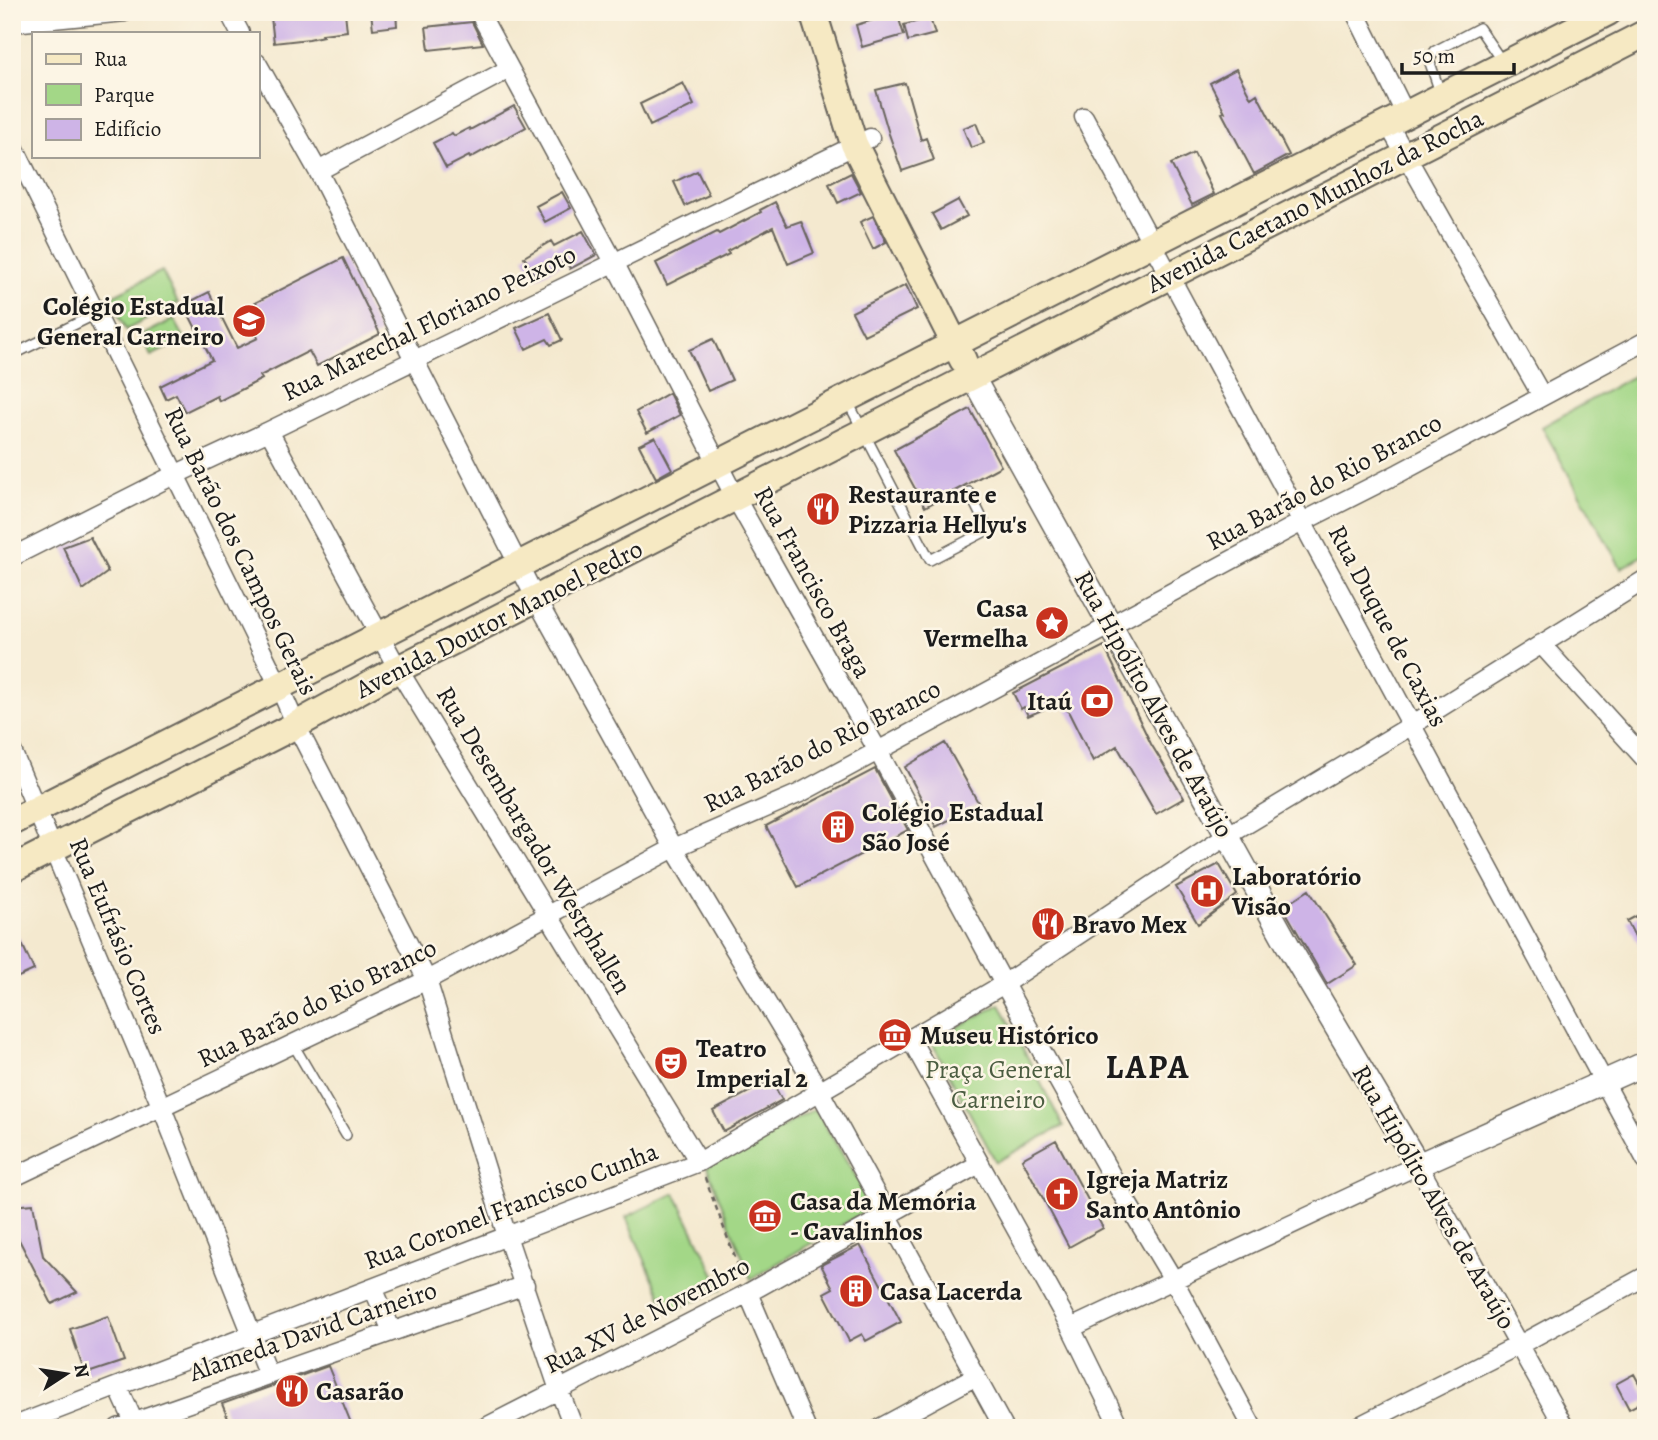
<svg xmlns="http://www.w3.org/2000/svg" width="1658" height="1440" font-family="Alegreya,serif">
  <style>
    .green { fill: #a3d787; stroke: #607a52; stroke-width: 2 }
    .building { fill: #ceb4e7 }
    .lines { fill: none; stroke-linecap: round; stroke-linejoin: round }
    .service-casing { stroke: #68645b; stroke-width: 12 }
    .minor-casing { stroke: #68645b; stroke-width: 21 }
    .tertiary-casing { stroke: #68645b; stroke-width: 26 }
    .secondary-casing { stroke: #68645b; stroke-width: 30 }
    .path { stroke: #68645b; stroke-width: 2.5; stroke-dasharray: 5 5; stroke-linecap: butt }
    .service { stroke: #fff; stroke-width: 9 }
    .minor { stroke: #fff; stroke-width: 18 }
    .tertiary { stroke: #fff; stroke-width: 23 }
    .secondary { stroke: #f6e9c3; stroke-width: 26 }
    .labels { text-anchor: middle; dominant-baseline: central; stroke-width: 5; stroke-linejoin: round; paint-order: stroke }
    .street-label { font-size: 26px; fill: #1c1c1c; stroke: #fcf5e5 }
    .poi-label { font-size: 26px; font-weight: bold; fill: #1c1c1c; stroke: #fcf5e5; text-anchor: start }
    .park-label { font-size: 26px; fill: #4b5d41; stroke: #fcf5e5 }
    .district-label { font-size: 33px; font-weight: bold; letter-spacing: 2px; fill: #1c1c1c; stroke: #fcf5e5 }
  </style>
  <rect width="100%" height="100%" fill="#fcf5e5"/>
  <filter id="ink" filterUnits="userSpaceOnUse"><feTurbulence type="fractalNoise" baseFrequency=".0143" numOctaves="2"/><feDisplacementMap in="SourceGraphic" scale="14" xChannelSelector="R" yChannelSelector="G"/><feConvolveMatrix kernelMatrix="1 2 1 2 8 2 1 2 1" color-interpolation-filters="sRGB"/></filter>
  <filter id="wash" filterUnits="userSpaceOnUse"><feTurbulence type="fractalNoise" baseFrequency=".00686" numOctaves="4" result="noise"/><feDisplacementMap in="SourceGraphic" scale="28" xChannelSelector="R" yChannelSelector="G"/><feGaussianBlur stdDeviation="1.57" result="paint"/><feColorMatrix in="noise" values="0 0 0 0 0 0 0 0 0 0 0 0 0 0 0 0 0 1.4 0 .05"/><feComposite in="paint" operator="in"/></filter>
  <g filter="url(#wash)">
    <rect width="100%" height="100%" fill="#f4e9cf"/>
    <!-- green -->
    <path class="green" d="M 162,271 L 178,303 L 126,330 L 110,297 Z
      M 174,319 L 185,339 L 151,356 L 141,336 Z
      M 1646,369 L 1646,554 L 1621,568 L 1542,427 Z
      M 1000,1004 L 1063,1126 L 996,1162 L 931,1041 Z
      M 815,1109 L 874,1206 L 751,1279 L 707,1167 Z
      M 675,1193 L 722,1289 L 668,1313 L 626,1217 Z"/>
    <g id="blocks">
      <!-- building -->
      <path class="building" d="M 315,12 L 345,12 L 347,31 L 322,34 L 323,36 L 309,39 L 274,43 L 271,17 Z
        M 371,12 L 396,12 L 397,26 L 373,29 Z
        M 897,13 L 904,35 L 862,47 L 856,25 Z
        M 930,18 L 935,34 L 908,41 L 904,25 Z
        M 472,22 L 483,44 L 429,50 L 426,27 Z
        M 1236,69 L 1251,98 L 1257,94 L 1289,155 L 1254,174 L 1222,113 L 1225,112 L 1210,83 Z
        M 683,83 L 694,105 L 650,126 L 640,104 Z
        M 905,83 L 921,140 L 926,138 L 934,160 L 902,171 L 889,134 L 876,90 Z
        M 514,106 L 526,127 L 470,158 L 469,156 L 446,168 L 433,143 L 452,133 L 454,136 L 469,128 L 470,130 Z
        M 976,123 L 984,143 L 971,148 L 963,128 Z
        M 1194,153 L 1214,194 L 1192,205 L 1171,164 Z
        M 697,171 L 709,195 L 685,206 L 674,182 Z
        M 851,173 L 861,192 L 838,203 L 829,184 Z
        M 562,192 L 571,208 L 545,222 L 536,206 Z
        M 958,200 L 967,216 L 941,230 L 932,214 Z
        M 775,202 L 787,226 L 801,221 L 814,253 L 788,264 L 773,227 L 727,251 L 729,254 L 667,285 L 656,263 L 717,232 L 719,234 L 761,212 L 760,210 Z
        M 873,216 L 886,242 L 873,249 L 860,222 Z
        M 583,231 L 596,255 L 570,269 L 566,261 L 536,278 L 524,257 L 551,241 L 554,246 Z
        M 343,258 L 380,334 L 317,366 L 309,351 L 260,376 L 262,379 L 219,401 L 217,396 L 185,412 L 176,394 L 166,399 L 160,386 L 212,360 L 184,305 L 209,292 L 237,348 L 258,338 L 243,309 Z
        M 906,285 L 917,309 L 864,335 L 852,312 Z
        M 549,313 L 562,340 L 551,345 L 547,339 L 526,349 L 516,328 Z
        M 713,339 L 732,380 L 708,391 L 689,350 Z
        M 669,393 L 680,415 L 647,433 L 636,412 Z
        M 970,409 L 1001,466 L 925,507 L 894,450 Z
        M 655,437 L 672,469 L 656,478 L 639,445 Z
        M 90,537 L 108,572 L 83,590 L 63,547 Z
        M 1104,646 L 1151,744 L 1184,798 L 1156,814 L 1117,746 L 1093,761 L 1063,701 L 1028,716 L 1024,707 L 1021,709 L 1013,693 Z
        M 945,743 L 979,804 L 936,827 L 905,767 Z
        M 875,769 L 908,830 L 798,887 L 766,826 Z
        M 1219,864 L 1237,895 L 1198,924 L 1176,887 Z
        M 1309,890 L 1357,965 L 1327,984 L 1283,907 Z
        M 1646,911 L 1646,958 L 1627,921 Z
        M 12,922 L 34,970 L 12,980 Z
        M 771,1080 L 782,1100 L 724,1132 L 713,1111 Z
        M 1056,1140 L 1103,1228 L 1069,1247 L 1022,1159 Z
        M 33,1204 L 43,1256 L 77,1292 L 52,1304 L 14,1230 L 12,1206 Z
        M 860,1245 L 901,1322 L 866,1341 L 862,1334 L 849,1341 L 824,1293 L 833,1288 L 821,1265 Z
        M 108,1316 L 124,1361 L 85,1374 L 70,1329 Z
        M 328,1366 L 353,1428 L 232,1428 L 222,1404 Z
        M 1634,1374 L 1646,1396 L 1646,1400 L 1629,1409 L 1616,1384 Z"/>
    </g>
  </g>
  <g filter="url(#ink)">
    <use href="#blocks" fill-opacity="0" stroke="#68645b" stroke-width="2"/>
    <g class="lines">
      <!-- service casing -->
      <g class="service-casing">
        <path id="service" d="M 1441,95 L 1429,60 L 1435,51 L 1479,28 L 1503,63
          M 12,355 L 96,314
          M 847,400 L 930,560 L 988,530 L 969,492
          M 293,1044 L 346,1135"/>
      </g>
      <!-- minor casing -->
      <g class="minor-casing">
        <path id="minor" d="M 229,12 L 240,33
          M 479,12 L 614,262 L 735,497 L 878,751 L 1004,984 L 1119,1189 L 1174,1281 L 1253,1428
          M 1355,12 L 1406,115
          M 12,23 L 125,12
          M 257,63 L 318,171 L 536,599 L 674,848 L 820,1092 L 1004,1428
          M 1084,117 L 1646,1160
          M 1388,124 L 1542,396
          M 12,143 L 279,686 L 296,725 L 427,980 L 507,1236 L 559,1390 L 574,1428
          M 318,171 L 509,69
          M 269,431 L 398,669 L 699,1162
          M 12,557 L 168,478 L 269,431 L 870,138
          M 1541,644 L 1646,760
          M 12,751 L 162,1108 L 268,1375
          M 910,1038 L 1071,1328 L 1120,1428
          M 12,1178 L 427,980 L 674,848 L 800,793 L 1302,522 L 1399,473 L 1646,341
          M 373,1288 L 392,1331
          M 748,1293 L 806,1428
          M 1071,1328 L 1418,1165 L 1565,1428
          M 118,1387 L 134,1422
          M 12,1427 L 699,1162 L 1004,984 L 1227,836 L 1412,725 L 1646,579
          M 118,1428 L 525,1285
          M 484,1428 L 748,1293 L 979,1164
          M 880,1428 L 976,1376
          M 1355,1428 L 1519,1345 L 1646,1276"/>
      </g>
      <!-- tertiary casing -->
      <g class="tertiary-casing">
        <path id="tertiary" d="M 972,376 L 1290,949 L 1418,1165 L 1646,1063"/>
      </g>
      <!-- secondary casing -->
      <g class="secondary-casing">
        <path id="secondary" d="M 813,12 L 854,144 L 963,360
          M 12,822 L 1608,12
          M 12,869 L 296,725 L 398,669 L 1646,33"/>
      </g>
      <!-- path -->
      <path class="path" d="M 705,1178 L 742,1276"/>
      <!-- service -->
      <use href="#service" class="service"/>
      <!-- minor -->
      <use href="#minor" class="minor"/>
      <!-- tertiary -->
      <use href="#tertiary" class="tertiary"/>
      <!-- secondary -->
      <use href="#secondary" class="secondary"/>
    </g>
  </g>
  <!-- icons -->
  <defs>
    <g id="school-disc" transform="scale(1.75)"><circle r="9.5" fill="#c8321e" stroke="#fcf5e5"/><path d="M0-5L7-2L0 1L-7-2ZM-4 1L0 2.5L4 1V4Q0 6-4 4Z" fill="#fff"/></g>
    <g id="restaurant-disc" transform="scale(1.75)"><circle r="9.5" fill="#c8321e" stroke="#fcf5e5"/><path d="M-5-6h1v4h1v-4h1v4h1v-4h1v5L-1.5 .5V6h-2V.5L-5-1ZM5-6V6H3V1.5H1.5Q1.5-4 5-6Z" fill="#fff"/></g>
    <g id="sight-disc" transform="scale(1.75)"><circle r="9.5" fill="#c8321e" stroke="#fcf5e5"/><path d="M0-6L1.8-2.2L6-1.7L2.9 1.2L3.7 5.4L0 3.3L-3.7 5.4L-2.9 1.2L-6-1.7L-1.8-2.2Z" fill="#fff"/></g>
    <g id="bank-disc" transform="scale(1.75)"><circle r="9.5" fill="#c8321e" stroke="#fcf5e5"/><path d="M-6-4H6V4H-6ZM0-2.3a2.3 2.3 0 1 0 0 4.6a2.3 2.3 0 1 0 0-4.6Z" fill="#fff"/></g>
    <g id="building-disc" transform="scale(1.75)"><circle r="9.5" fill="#c8321e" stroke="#fcf5e5"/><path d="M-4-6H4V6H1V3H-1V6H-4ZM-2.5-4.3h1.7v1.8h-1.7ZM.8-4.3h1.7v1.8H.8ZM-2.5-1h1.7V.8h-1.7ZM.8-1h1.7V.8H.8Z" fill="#fff"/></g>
    <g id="hospital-disc" transform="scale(1.75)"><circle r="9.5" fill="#c8321e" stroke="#fcf5e5"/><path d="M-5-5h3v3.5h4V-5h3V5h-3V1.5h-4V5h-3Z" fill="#fff"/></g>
    <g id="museum-disc" transform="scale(1.75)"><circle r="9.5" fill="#c8321e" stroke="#fcf5e5"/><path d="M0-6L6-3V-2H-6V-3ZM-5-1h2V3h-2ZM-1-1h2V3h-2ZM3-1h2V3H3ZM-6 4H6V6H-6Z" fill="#fff"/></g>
    <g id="theatre-disc" transform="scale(1.75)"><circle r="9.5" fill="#c8321e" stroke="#fcf5e5"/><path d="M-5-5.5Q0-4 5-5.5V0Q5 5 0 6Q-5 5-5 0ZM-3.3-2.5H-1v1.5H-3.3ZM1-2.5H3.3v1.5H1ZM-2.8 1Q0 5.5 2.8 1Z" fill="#fff"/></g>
    <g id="church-disc" transform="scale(1.75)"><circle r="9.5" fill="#c8321e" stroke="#fcf5e5"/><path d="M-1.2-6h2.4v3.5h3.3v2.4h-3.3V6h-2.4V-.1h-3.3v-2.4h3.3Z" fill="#fff"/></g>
  </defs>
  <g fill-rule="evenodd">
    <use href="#school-disc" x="249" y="321"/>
    <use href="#restaurant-disc" x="823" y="509"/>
    <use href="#sight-disc" x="1052" y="623"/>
    <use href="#bank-disc" x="1097" y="701"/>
    <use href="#building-disc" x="838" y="827"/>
    <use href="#hospital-disc" x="1207" y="891"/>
    <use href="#restaurant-disc" x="1048" y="924"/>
    <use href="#museum-disc" x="895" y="1035"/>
    <use href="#theatre-disc" x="671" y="1063"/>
    <use href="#church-disc" x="1062" y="1194"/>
    <use href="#museum-disc" x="765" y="1216"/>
    <use href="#building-disc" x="856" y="1291"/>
    <use href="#restaurant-disc" x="292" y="1391"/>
  </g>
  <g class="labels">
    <!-- street labels -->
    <g class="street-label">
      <text transform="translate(1315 201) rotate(-27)">Avenida Caetano Munhoz da Rocha</text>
      <text transform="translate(429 323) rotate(-26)">Rua Marechal Floriano Peixoto</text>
      <text transform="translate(1324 482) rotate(-28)">Rua Barão do Rio Branco</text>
      <text transform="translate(241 551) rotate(64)">Rua Barão dos Campos Gerais</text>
      <text transform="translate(813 582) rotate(61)">Rua Francisco Braga</text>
      <text transform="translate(499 619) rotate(-27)">Avenida Doutor Manoel Pedro</text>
      <text transform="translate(1388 626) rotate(62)">Rua Duque de Caxias</text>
      <text transform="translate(1154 704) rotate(61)">Rua Hipólito Alves de Araújo</text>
      <text transform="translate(822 746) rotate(-27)">Rua Barão do Rio Branco</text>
      <text transform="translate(534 840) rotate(59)">Rua Desembargador Westphallen</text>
      <text transform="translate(118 936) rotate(67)">Rua Eufrásio Cortes</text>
      <text transform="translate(317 1003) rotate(-26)">Rua Barão do Rio Branco</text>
      <text transform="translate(1434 1197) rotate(60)">Rua Hipólito Alves de Araújo</text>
      <text transform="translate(511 1206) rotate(-21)">Rua Coronel Francisco Cunha</text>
      <text transform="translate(647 1315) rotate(-27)">Rua XV de Novembro</text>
      <text transform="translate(313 1331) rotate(-19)">Alameda David Carneiro</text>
    </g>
    <!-- poi labels -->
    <g class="poi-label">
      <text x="224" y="306" text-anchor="end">Colégio Estadual<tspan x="224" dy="30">General Carneiro</tspan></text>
      <text x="848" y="494">Restaurante e<tspan x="848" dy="30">Pizzaria Hellyu's</tspan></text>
      <text x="1028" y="608" text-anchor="end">Casa<tspan x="1028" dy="30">Vermelha</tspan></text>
      <text x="1072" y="701" text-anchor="end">Itaú</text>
      <text x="862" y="812">Colégio Estadual<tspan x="862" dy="30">São José</tspan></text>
      <text x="1232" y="876">Laboratório<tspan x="1232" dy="30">Visão</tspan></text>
      <text x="1072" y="924">Bravo Mex</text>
      <text x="920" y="1035">Museu Histórico</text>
      <text x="696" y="1048">Teatro<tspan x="696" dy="30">Imperial 2</tspan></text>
      <text x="1086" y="1179">Igreja Matriz<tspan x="1086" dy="30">Santo Antônio</tspan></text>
      <text x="790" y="1201">Casa da Memória<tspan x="790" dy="30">- Cavalinhos</tspan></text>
      <text x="880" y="1291">Casa Lacerda</text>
      <text x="316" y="1391">Casarão</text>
    </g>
    <!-- park labels -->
    <g class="park-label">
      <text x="998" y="1069">Praça General<tspan x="998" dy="30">Carneiro</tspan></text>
    </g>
    <!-- district labels -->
    <g class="district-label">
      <text x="1148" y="1066">LAPA</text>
    </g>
  </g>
  <!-- margin -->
  <rect width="1658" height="1440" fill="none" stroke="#fcf5e5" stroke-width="42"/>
  <!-- legend -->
  <rect x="32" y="32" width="228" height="126" fill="#fcf5e5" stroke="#a29e95" stroke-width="2"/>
  <rect x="46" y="54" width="35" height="10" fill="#f6e9c3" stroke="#a29e95" stroke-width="2"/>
  <text x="94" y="66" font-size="21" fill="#1c1c1c">Rua</text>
  <rect x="46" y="84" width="35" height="21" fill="#a3d787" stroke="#a29e95" stroke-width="2"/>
  <text x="94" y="102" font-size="21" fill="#1c1c1c">Parque</text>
  <rect x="46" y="119" width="35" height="21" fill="#ceb4e7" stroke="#a29e95" stroke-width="2"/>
  <text x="94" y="136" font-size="21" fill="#1c1c1c">Edifício</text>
  <!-- north arrow -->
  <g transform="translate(66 1374) rotate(78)" stroke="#fcf5e5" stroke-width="5" paint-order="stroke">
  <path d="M0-5L12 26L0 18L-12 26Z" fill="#1c1c1c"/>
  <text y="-10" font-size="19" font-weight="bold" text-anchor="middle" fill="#1c1c1c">N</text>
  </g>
  <!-- scale -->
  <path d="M1402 63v10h112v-10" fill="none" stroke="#1c1c1c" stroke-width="3.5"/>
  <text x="1413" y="63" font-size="21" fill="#1c1c1c" stroke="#fcf5e5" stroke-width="5" paint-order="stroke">50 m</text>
</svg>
